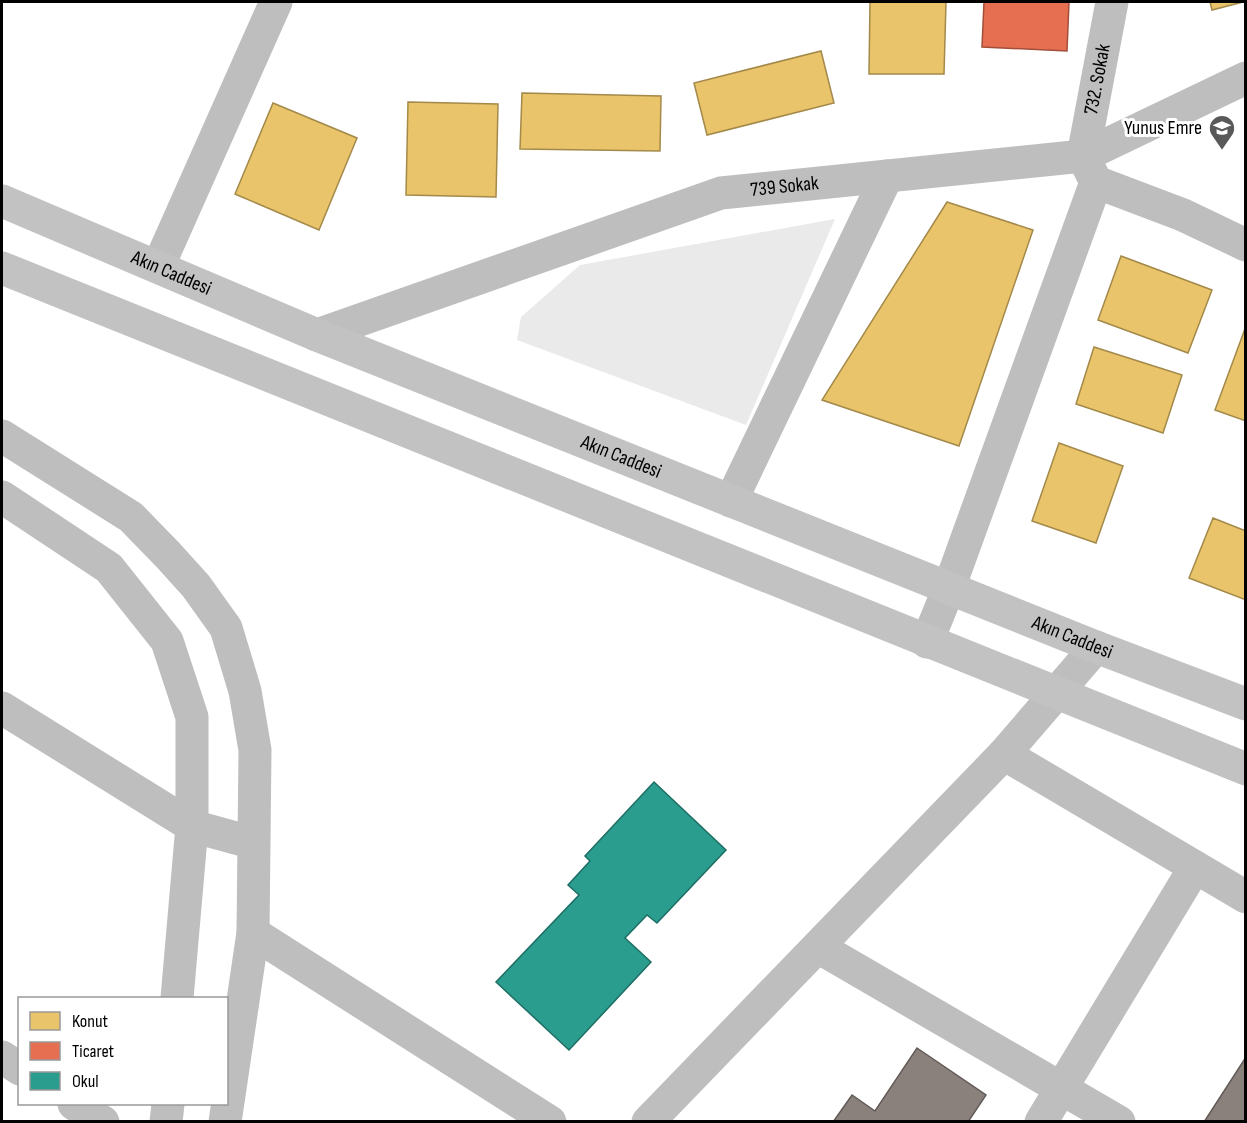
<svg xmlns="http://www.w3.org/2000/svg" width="1247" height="1123" font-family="'Sofia Sans Condensed',sans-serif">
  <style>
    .green { fill: #eaeaea }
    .homes { fill: #e9c46a; stroke: #a3894a; stroke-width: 1.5 }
    .shops { fill: #e76f51; stroke: #a24e39; stroke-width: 1.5 }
    .schools { fill: #2a9d8f; stroke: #1d6e64; stroke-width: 1.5 }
    .industry { fill: #8a817c; stroke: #615a57; stroke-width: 1.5 }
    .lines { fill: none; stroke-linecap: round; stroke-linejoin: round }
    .minor { stroke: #bebebe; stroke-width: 33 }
    .tertiary { stroke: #bebebe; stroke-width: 33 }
    .secondary { stroke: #c2c2c2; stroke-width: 33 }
    .labels { text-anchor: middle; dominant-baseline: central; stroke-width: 6; stroke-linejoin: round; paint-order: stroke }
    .street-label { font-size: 20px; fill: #000; stroke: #fff }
    .poi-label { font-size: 20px; fill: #000; stroke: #fff; text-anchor: end }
  </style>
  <rect width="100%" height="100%" fill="#fff"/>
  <!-- green -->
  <path class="green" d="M 835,219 L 746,425 L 517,340 L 521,317 L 580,265 Z"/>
  <!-- homes -->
  <path class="homes" d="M 870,2 L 946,2 L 944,74 L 869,74 Z
    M 1210,2 L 1243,2 L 1212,10 Z
    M 821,51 L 834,103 L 707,135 L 694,83 Z
    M 522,93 L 661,96 L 660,151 L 520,149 Z
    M 408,102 L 498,104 L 496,197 L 406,195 Z
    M 273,103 L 357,138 L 319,230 L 235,194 Z
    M 947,202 L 1033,230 L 959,446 L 822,400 Z
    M 1121,256 L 1212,290 L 1188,353 L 1098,320 Z
    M 1246,326 L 1246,421 L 1215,410 Z
    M 1094,347 L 1182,375 L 1163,433 L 1076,404 Z
    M 1059,443 L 1123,466 L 1096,543 L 1032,521 Z
    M 1213,518 L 1246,531 L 1246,600 L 1189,578 Z"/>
  <!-- shops -->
  <path class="shops" d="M 984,2 L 1069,2 L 1067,51 L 982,47 Z"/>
  <!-- schools -->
  <path class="schools" d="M 654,782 L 726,850 L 657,923 L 647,915 L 625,938 L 651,962 L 569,1050 L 496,982 L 579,895 L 568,885 L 590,861 L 585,856 Z"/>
  <!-- industry -->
  <path class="industry" d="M 917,1048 L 986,1095 L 968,1122 L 833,1122 L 852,1095 L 875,1111 Z
    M 1246,1057 L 1246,1122 L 1204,1122 Z"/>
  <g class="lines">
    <!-- minor -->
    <g class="minor">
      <path d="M 1083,156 L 1246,78"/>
      <path id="s1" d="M 1083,156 L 1112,2"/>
      <path d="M 158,267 L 276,2"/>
      <path id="s2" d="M 317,335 L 721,193 L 1083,156 L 1096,182 L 1183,215 L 1246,245"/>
      <path d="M 731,501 L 887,176"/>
      <path d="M 927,642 L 949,588 L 1096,182"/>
      <path d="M 2,708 L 192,826"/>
      <path d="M 1004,754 L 1246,897"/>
      <path d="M 253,933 L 550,1122"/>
      <path d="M 818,947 L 1119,1122"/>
      <path d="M 2,1057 L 20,1069"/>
      <path d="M 74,1104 L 103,1122"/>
      <path d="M 648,1122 L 1004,754 L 1096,647"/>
      <path d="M 1041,1122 L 1195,867"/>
    </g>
    <!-- tertiary -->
    <path class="tertiary" d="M 2,436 L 131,517 L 168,555 L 196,586 L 226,628 L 245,691 L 255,750 L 253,933 L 225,1122
      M 2,497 L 109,568 L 167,641 L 192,717 L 192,826 L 177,998
      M 192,826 L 254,843
      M 166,1122 L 168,1104"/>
    <!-- secondary -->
    <g class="secondary">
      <path id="s3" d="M 2,201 L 317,335 L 1096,647 L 1246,704"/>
      <path d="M 2,268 L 1246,769"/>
    </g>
  </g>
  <!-- icons -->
  <defs>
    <g id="school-pin" transform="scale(1.35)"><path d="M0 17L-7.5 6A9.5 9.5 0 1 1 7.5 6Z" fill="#595959" stroke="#fff"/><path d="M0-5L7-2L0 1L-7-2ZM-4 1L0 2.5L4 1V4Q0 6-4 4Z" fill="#fff"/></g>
  </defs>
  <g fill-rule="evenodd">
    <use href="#school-pin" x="1222" y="128"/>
  </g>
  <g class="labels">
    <!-- street labels -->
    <g class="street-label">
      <text stroke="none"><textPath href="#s1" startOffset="78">732. Sokak</textPath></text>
      <text stroke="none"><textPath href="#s2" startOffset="492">739 Sokak</textPath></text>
      <text stroke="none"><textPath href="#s3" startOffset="184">Akın Caddesi</textPath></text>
      <text stroke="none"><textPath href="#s3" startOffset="670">Akın Caddesi</textPath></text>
      <text stroke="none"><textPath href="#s3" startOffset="1156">Akın Caddesi</textPath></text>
    </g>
    <!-- poi labels -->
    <g class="poi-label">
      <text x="1202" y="128">Yunus Emre</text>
    </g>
  </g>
  <!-- border -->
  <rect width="1247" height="1123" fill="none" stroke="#000000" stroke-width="6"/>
  <!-- legend -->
  <rect x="18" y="997" width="210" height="108" fill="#ffffff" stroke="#999999" stroke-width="1.5"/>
  <rect x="30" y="1012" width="30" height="18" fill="#e9c46a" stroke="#999999" stroke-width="1.5"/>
  <text x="72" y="1027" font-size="18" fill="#000000">Konut</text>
  <rect x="30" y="1042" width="30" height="18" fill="#e76f51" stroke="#999999" stroke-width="1.5"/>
  <text x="72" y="1057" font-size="18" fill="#000000">Ticaret</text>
  <rect x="30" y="1072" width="30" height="18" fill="#2a9d8f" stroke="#999999" stroke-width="1.5"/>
  <text x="72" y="1087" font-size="18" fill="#000000">Okul</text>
</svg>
